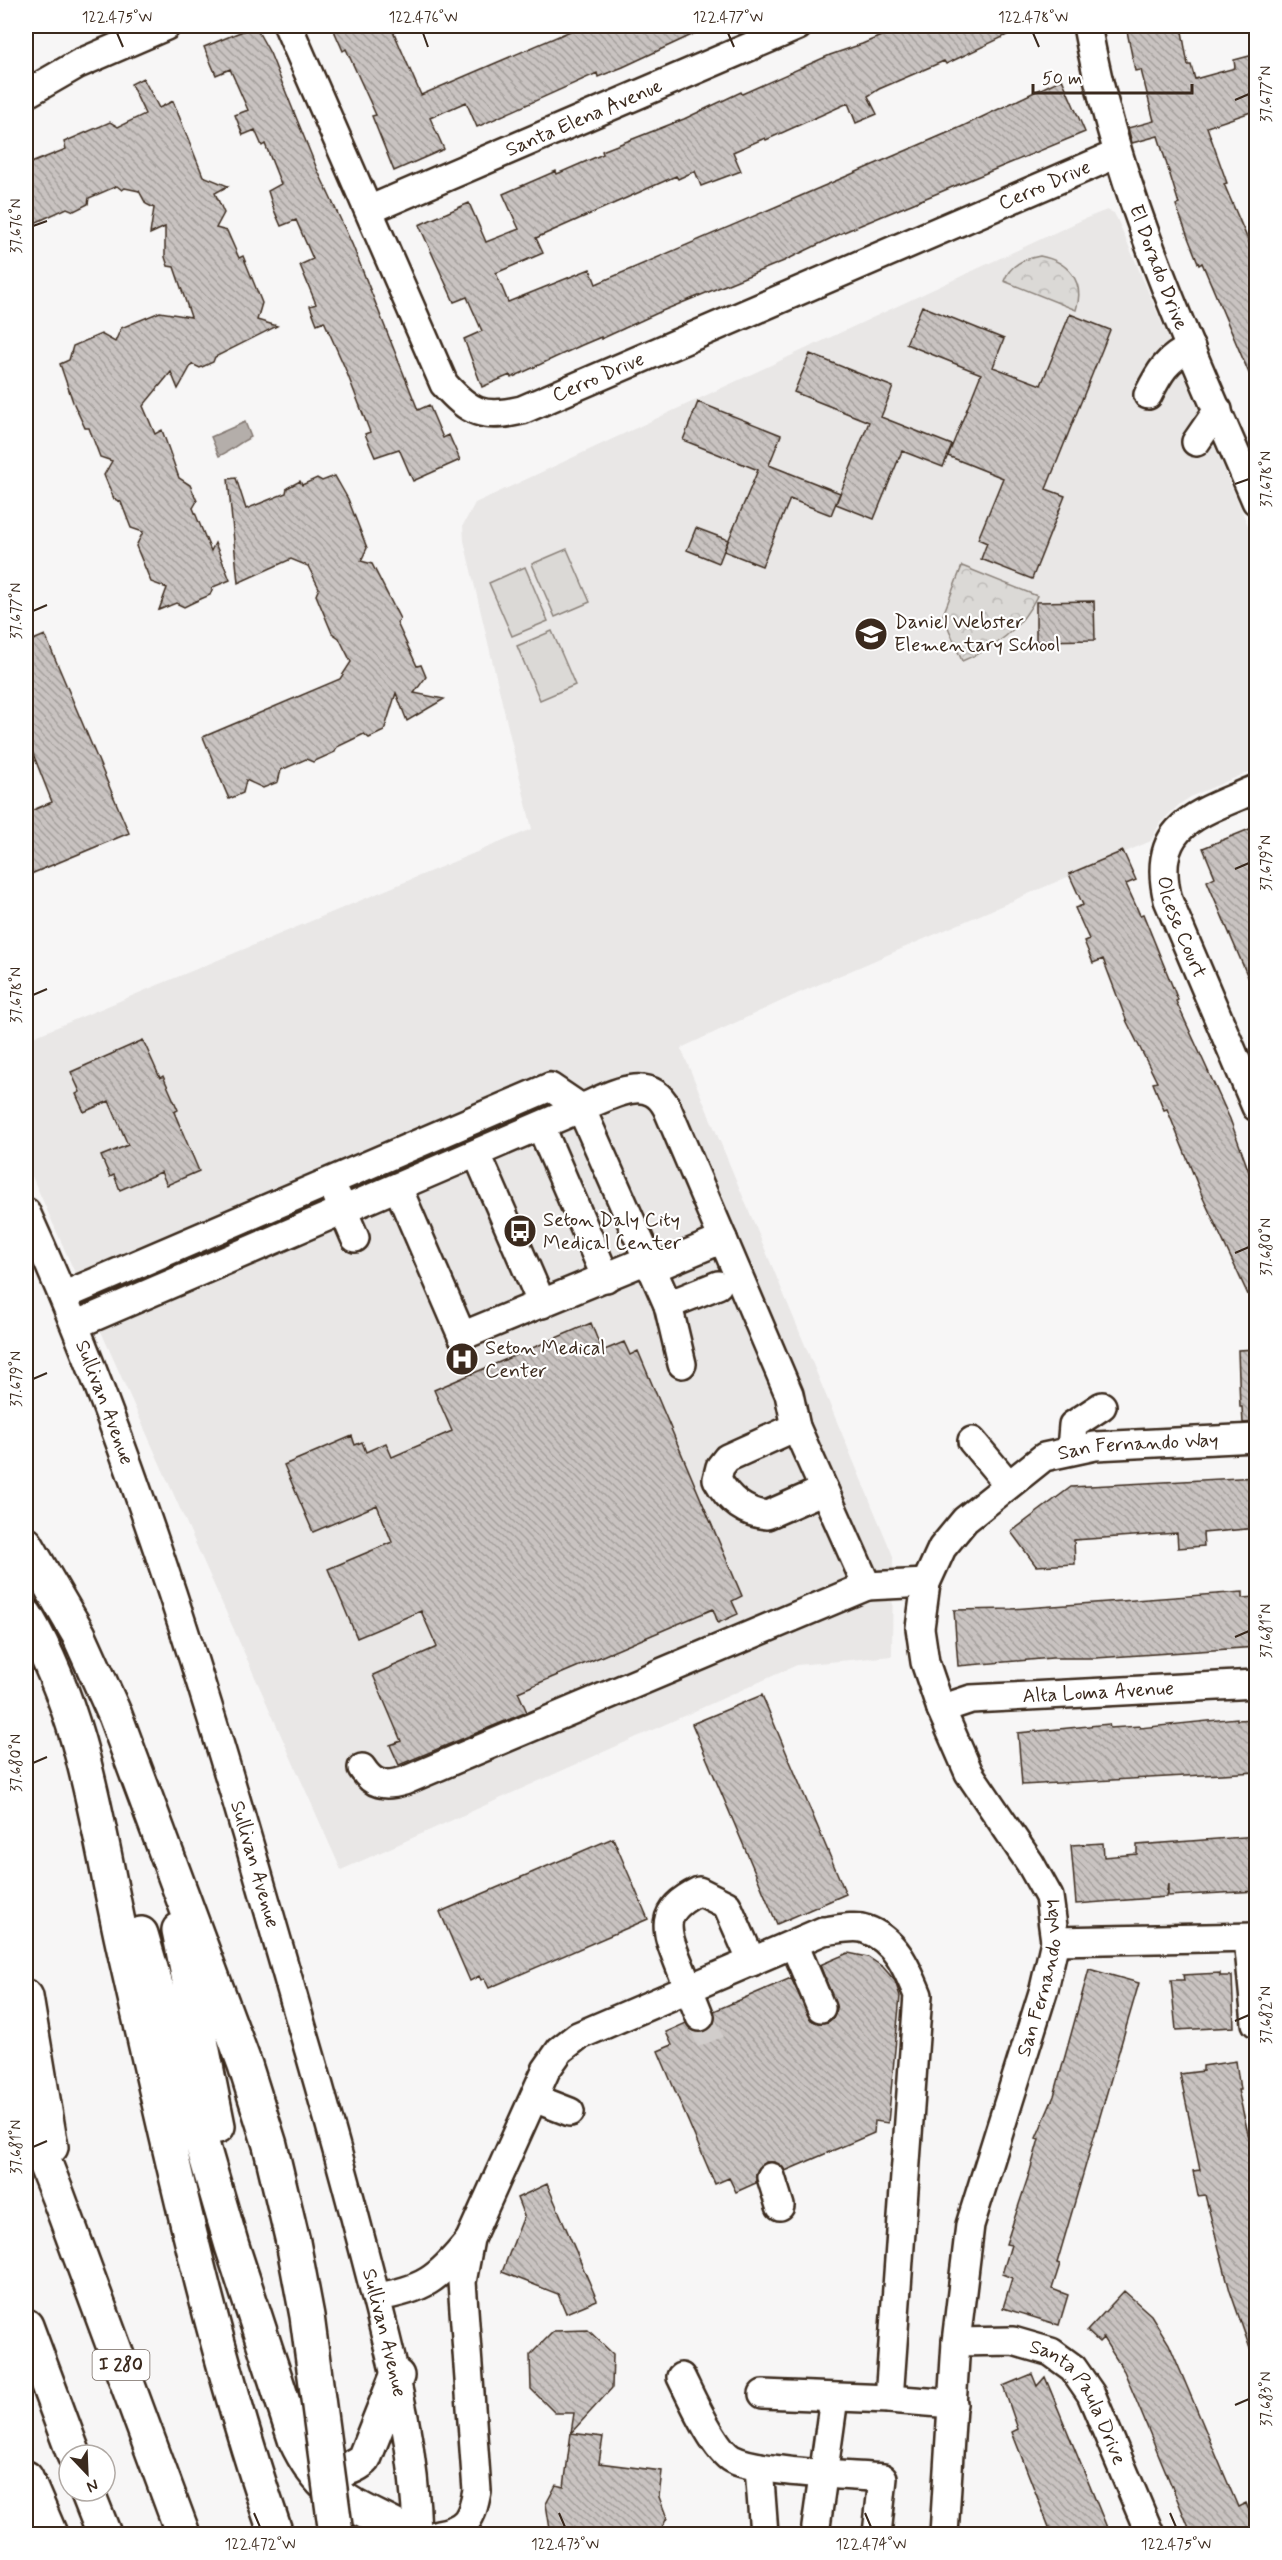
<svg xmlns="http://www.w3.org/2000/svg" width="1282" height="2560" font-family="Mynerve,sans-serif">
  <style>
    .built { fill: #e9e7e6 }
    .grass { fill: #dbd9d6; stroke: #8b827a; stroke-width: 1.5 }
    .park { fill: url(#park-crowns); stroke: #8b827a; stroke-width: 1.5 }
    .water { fill: #b4aeaa; stroke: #847972; stroke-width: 1.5 }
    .building { fill: url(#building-back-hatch); stroke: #3b2a1e; stroke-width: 1.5 }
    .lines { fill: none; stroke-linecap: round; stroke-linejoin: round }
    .minor-tunnel { stroke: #d1cdcb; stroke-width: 27; stroke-dasharray: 27 14; stroke-linecap: butt }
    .minor-casing { stroke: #3b2a1e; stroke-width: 32 }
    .highway-casing { stroke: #3b2a1e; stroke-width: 38 }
    .minor { stroke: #fff; stroke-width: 27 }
    .highway { stroke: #fff; stroke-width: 33 }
    .highway-bridge-casing { stroke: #3b2a1e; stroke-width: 38; stroke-linecap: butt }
    .highway-bridge { stroke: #fff; stroke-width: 33 }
    .ticks { fill: none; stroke: #3b2a1e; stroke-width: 2 }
    .labels { text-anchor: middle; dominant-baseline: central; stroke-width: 4.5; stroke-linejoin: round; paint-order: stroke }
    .shield { fill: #fff; stroke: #766a62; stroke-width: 1.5 }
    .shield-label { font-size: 18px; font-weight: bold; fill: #3b2a1e }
    .street-label { font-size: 20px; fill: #3b2a1e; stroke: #fff }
    .poi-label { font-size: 20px; fill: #3b2a1e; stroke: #fff; text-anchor: start }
    .neatline { fill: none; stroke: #3b2a1e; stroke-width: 2 }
    .ticks-label { font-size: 15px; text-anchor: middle; fill: #3b2a1e }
  </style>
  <defs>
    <pattern id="park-crowns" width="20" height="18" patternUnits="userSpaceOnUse" patternTransform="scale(1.5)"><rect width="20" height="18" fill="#dbd9d6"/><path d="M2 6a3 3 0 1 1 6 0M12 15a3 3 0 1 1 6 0" fill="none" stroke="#bdbab7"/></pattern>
    <pattern id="building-back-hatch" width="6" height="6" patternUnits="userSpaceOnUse" patternTransform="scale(1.5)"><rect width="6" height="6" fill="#c9c3c1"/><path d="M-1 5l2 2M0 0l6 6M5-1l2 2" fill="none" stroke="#a49f9c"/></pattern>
  </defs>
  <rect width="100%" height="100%" fill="#f7f6f6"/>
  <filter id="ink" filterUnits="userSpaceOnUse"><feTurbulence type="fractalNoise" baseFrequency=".0167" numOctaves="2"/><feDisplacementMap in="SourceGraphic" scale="12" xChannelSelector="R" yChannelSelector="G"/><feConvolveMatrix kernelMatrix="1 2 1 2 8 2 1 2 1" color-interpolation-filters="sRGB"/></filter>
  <g filter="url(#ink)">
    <!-- built -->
    <path class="built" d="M 1107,210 L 1114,213 L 1119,223 L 1256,544 L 1256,769 L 1192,796 L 1180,804 L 1160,823 L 1151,841 L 799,993 L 681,1048 L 893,1556 L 892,1656 L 797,1665 L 341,1870 L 26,1163 L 26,1040 L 532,829 L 464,541 L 463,525 L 475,503 L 1084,219 Z"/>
    <!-- grass -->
    <path class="grass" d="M 567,549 L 590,602 L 555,617 L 532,564 Z
      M 525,567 L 548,621 L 512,636 L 489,583 Z
      M 552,631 L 575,685 L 540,700 L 517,646 Z"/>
    <!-- park -->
    <path class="park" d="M 1040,256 C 1067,261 1086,281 1076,310 L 1004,281 C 1010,265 1023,259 1040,256 Z
      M 962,566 L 1037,596 C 1020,630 996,647 962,661 L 943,615 Z"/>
    <!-- water -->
    <path class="water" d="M 245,422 L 251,437 C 238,443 231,451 219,456 L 211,437 Z"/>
    <!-- building -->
    <path class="building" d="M 255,26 L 270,53 L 317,169 L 352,244 L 418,410 L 429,405 L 443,438 L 449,435 L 460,460 L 413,481 L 399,449 L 375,457 L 365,434 L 370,432 L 345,368 L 324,321 L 317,324 L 310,306 L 316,304 L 300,265 L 313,259 L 296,220 L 281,226 L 274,210 L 268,191 L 281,184 L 265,144 L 262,146 L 255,130 L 243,135 L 235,115 L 248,110 L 230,69 L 216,75 L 204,47 Z
      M 332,26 L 391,26 L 421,95 L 582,26 L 711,26 L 623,67 L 598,77 L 597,73 L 477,127 L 466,102 L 430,118 L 444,149 L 394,171 L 372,116 L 376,115 L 346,49 L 343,51 Z
      M 891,26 L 1026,26 L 946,64 L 944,61 L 879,89 L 868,96 L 877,114 L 856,123 L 848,103 L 766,140 L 765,138 L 733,152 L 741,171 L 701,186 L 695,171 L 678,179 L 676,176 L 536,238 L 543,253 L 496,273 L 508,302 L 590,269 L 596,284 L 961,127 L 1062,79 L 1085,132 L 844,232 L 784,261 L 662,311 L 601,339 L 601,337 L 582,345 L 511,378 L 510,375 L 482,387 L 464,339 L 482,331 L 467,297 L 454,302 L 419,225 L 469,203 L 486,242 L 519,229 L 503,194 L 556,171 L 557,174 L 603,154 L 602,151 L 684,119 L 741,92 L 742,94 L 830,55 L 862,44 L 893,31 Z
      M 1126,26 L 1181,26 L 1188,65 L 1191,65 L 1195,79 L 1235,68 L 1234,60 L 1257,54 L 1257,110 L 1207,127 L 1227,183 L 1224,184 L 1257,261 L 1257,392 L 1202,263 L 1199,265 L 1189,240 L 1176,205 L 1179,204 L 1158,136 L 1132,143 L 1128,128 L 1154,121 L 1141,70 L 1135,71 Z
      M 143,78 L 159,108 L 173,101 L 203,176 L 228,186 L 215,193 L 224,213 L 216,228 L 227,231 L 239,258 L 243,256 L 262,303 L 257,320 L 277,326 L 215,357 L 213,362 L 200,368 L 192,364 L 178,389 L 171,372 L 143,406 L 155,434 L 162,430 L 179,478 L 190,485 L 197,501 L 193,508 L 211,551 L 215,543 L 230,580 L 213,587 L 210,595 L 194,602 L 184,607 L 176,603 L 159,610 L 167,588 L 151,582 L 136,546 L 143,532 L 131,528 L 121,502 L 114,499 L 104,475 L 112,461 L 100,457 L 89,428 L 85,428 L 73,402 L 60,364 L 69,360 L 73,346 L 101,334 L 115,342 L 121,328 L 160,312 L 191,317 L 174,267 L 168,266 L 165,257 L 165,227 L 150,234 L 154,208 L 146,204 L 139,191 L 125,188 L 122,190 L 117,186 L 89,198 L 88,204 L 74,211 L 67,208 L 26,227 L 26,165 L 66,149 L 64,142 L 110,122 L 118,127 L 145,114 L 131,84 Z
      M 922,306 L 1004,339 L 993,367 L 1041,385 L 1070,314 L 1110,330 L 1046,489 L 1065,496 L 1032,579 L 981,559 L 987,543 L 978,539 L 1003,478 L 948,456 L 981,374 L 906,344 Z
      M 810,354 L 893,387 L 881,417 L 952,445 L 943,467 L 902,451 L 874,519 L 836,504 L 869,422 L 794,392 Z
      M 698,402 L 781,435 L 769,465 L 840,493 L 831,515 L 790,499 L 762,566 L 724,551 L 758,470 L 683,440 Z
      M 335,476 L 348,499 L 367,548 L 361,561 L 372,564 L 400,619 L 397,623 L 417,666 L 421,665 L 426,677 L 414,693 L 444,699 L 407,721 L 396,693 L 384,731 L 369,738 L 364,734 L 337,747 L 335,752 L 313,762 L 306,759 L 281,770 L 278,782 L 263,788 L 246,780 L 243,793 L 229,799 L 203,737 L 340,679 L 351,662 L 339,638 L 332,633 L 316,595 L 319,588 L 308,566 L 291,559 L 238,583 L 228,479 L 236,478 L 246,509 L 286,493 L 287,488 L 300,481 L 302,485 L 317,478 L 322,481 Z
      M 696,528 L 728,540 L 719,563 L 687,550 Z
      M 1094,601 L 1095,640 L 1036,641 L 1036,602 Z
      M 45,635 L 129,833 L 26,876 L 26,813 L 52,802 L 26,736 L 26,643 Z
      M 1252,828 L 1257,839 L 1257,998 L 1207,881 L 1215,877 L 1203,848 Z
      M 1123,851 L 1136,880 L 1126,884 L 1140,915 L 1143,914 L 1178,1000 L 1176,1001 L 1230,1119 L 1253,1183 L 1257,1181 L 1257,1314 L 1203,1198 L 1167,1109 L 1164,1110 L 1153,1083 L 1157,1082 L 1127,1022 L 1103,959 L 1093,963 L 1084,941 L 1089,939 L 1075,908 L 1083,905 L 1069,874 Z
      M 143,1040 L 160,1078 L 163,1076 L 178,1110 L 174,1112 L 199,1171 L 167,1185 L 161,1172 L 120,1190 L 114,1175 L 110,1177 L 101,1156 L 128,1145 L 109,1101 L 84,1112 L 76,1094 L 80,1092 L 71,1072 Z
      M 591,1323 L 602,1351 L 624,1342 L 630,1355 L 638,1351 L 742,1596 L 732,1601 L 738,1614 L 718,1623 L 713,1609 L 518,1692 L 527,1712 L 399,1765 L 390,1745 L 401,1741 L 373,1675 L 437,1647 L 421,1611 L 357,1638 L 328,1569 L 392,1542 L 377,1505 L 313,1532 L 284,1465 L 352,1436 L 355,1445 L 362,1442 L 366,1452 L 386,1443 L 392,1457 L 452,1431 L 434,1390 Z
      M 1257,1349 L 1257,1422 L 1243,1423 L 1242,1407 L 1240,1407 L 1238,1350 Z
      M 1257,1477 L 1257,1528 L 1203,1533 L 1204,1546 L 1178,1548 L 1177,1533 L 1074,1540 L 1075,1564 L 1036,1566 L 1011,1532 L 1071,1487 Z
      M 1243,1592 L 1243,1598 L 1257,1597 L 1257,1647 L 1096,1658 L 1052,1658 L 958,1666 L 954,1610 L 1012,1609 Z
      M 762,1695 L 846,1894 L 777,1924 L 692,1724 Z
      M 1237,1718 L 1237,1720 L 1257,1719 L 1257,1772 L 1022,1785 L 1018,1733 L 1109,1724 L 1110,1728 L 1140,1726 L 1140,1728 Z
      M 1257,1836 L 1257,1891 L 1168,1896 L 1168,1884 L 1166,1897 L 1076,1904 L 1071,1845 L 1103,1843 L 1104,1857 L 1137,1854 L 1137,1845 Z
      M 613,1838 L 648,1919 L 489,1988 L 484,1978 L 481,1980 L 479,1976 L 470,1981 L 440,1912 Z
      M 848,1953 L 868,1957 L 883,1967 L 895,1981 L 900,1996 L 888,2123 L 875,2121 L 874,2133 L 785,2171 L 775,2162 L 766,2162 L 756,2173 L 756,2183 L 736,2192 L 729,2178 L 715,2184 L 658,2051 L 672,2045 L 666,2032 L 686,2023 L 697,2032 L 706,2031 L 715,2020 L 714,2011 L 791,1978 L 811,2020 L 818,2023 L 828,2022 L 834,2017 L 837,2009 L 820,1965 Z
      M 1089,1969 L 1139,1983 L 1057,2263 L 1060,2264 L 1052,2289 L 1068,2295 L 1059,2325 L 1003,2308 L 1012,2278 L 1002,2274 L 1011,2245 L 1006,2244 L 1030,2171 L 1039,2139 L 1036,2138 L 1054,2096 Z
      M 1220,1973 L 1220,1976 L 1232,1976 L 1234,2027 L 1176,2030 L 1171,1980 L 1184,1980 L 1183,1975 Z
      M 1236,2061 L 1240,2090 L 1238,2090 L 1257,2172 L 1257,2359 L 1254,2360 L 1230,2291 L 1205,2195 L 1198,2196 L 1193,2171 L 1200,2170 L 1180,2074 L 1203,2071 L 1203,2066 Z
      M 547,2184 L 597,2300 L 566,2313 L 558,2294 L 502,2272 L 524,2216 L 517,2198 Z
      M 1124,2291 L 1151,2315 L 1169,2344 L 1238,2507 L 1246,2503 L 1257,2529 L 1244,2535 L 1192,2535 L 1124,2371 L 1103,2338 L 1099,2342 L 1087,2331 Z
      M 588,2330 L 613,2354 L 612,2388 L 571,2433 L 574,2413 L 555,2413 L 531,2389 L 530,2355 L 554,2331 Z
      M 1032,2374 L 1037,2386 L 1045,2377 L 1110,2535 L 1052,2535 L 1012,2432 L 1018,2429 L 1003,2386 Z
      M 571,2433 L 603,2437 L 599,2463 L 662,2471 L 659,2497 L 667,2518 L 658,2535 L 595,2535 L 550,2529 L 546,2504 L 556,2485 L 564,2487 Z"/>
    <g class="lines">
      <!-- minor-tunnel -->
      <path class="minor-tunnel" d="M 700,2017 L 715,2053"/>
      <!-- minor casing -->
      <g class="minor-casing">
        <g id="minor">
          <path id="s1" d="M 288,26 L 444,384 C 470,413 483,419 522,410 L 1117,154"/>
          <path id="s2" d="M 1087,26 C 1118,195 1189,344 1256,501"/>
          <path d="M 26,94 L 78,64 L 166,26"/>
          <path id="s3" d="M 369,210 L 798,26"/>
          <path d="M 1148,395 C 1159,373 1167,358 1191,348"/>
          <path d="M 1196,442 L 1218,410"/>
          <path id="s4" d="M 1256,789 C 1199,814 1149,824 1168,900 L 1256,1107"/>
          <path d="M 541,1127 L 606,1278"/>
          <path d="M 477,1154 L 542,1304"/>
          <path d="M 398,1188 L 462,1336 L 647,1260"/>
          <path d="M 337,1196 L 355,1238"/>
          <path id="s5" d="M 26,1212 C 146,1476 222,1749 302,2027 C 327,2112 350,2197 372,2282 C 394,2369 415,2444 417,2534"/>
          <path d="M 651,1269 L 723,1239"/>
          <path d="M 63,1296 L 550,1087 L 581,1108 L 668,1305 L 682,1364"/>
          <path d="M 668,1305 L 718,1285"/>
          <path d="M 75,1325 L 581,1108 C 609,1097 648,1071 667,1108 L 789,1394 L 796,1427 L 867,1586 L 926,1583"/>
          <path d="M 796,1427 L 727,1458 L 720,1467 L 717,1479 C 728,1499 744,1513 767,1515 L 824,1490"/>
          <path d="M 972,1441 L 1008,1484"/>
          <path d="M 1071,1449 L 1073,1425 L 1102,1406"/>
          <path id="s6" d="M 941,1709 L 971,1699 L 1256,1684"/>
          <path d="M 362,1768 C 373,1785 384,1787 404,1781 L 867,1586"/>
          <path d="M 1248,1938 L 1256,2023"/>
          <path d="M 1055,1941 L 1256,1937"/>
          <path d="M 794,1944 L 821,2008"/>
          <path d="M 700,2017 C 693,1999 686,1982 679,1964 C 665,1929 658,1911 699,1891 L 727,1905 L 752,1962"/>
          <path d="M 534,2098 L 570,2112"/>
          <path d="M 771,2177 L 780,2206"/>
          <path d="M 376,2297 C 423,2290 438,2279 468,2242"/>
          <path id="s7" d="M 956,2342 L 1013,2341 L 1051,2352 L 1073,2368 L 1091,2394 L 1150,2534"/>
          <path d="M 681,2377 C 691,2397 714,2449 732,2459 C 759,2473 849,2475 883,2478 L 877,2534"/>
          <path d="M 763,2394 L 889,2399 L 953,2404"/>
          <path d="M 759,2467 L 764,2534"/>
          <path d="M 438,2534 C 467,2529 472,2518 477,2491 L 462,2282 L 470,2239 L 546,2070 L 560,2050 L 578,2036 L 823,1931 C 835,1930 854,1925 865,1929 C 895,1939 907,1968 918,1995 L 889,2399"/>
          <path d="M 815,2534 L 834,2398"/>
          <path id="s8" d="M 944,2534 L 956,2342 L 970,2225 L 1044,1989 L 1055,1941 L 1049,1897 L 1030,1863 L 969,1773 L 941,1709 L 925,1662 L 920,1628 L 926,1583 L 942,1548 L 965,1520 L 1044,1457 L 1095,1446 L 1256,1438"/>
        </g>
      </g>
      <!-- highway casing -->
      <g class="highway-casing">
        <path id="highway" d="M 26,1544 L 79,1635 L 115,1715 L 245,2065 L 270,2145 L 293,2242
          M 26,1616 C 88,1722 98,1837 125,1954 C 170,2150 211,2345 276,2534
          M 179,1930 L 218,2126
          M 141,1934 L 232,2246 L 295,2439 C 323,2500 354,2504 409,2534
          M 26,1997 L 51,2147
          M 26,2116 L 58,2196 L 183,2534
          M 26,2326 L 74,2455
          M 305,2453 C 321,2473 345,2475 364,2459 L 397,2376
          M 26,2478 L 50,2534
          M 87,2491 L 104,2534"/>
      </g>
      <!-- minor -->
      <use href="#minor" class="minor"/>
      <!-- highway -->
      <use href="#highway" class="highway"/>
      <!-- highway-bridge casing -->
      <g class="highway-bridge-casing">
        <path id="highway-bridge" d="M 293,2242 L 307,2316 L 336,2534"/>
      </g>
      <!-- highway-bridge -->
      <use href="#highway-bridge" class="highway-bridge"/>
    </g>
  </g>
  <!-- ticks -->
  <path class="ticks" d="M 117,33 L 123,47M 423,33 L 428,47M 728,33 L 734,47M 1033,33 L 1039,47M 1235,100 L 1249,94M 33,226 L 47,221M 1235,484 L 1249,479M 33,611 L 47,605M 1235,869 L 1249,863M 33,995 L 47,989M 1235,1253 L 1249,1247M 33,1379 L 47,1373M 1235,1637 L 1249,1631M 33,1763 L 47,1757M 1235,2021 L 1249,2015M 33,2147 L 47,2141M 1235,2405 L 1249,2399M 254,2513 L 260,2527M 559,2513 L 565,2527M 865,2513 L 871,2527M 1170,2513 L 1176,2527"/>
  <!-- icons -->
  <defs>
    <g id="school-disc" transform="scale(1.725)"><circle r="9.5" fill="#3b2a1e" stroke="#fff"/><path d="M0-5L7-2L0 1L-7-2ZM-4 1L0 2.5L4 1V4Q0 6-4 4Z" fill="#fff"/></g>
    <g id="bus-disc" transform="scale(1.725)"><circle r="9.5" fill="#3b2a1e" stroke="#fff"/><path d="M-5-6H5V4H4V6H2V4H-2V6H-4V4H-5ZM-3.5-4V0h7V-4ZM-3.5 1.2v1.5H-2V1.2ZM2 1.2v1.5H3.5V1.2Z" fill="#fff"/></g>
    <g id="hospital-disc" transform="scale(1.725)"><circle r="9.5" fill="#3b2a1e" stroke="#fff"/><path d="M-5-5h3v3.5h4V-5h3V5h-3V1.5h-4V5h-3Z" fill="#fff"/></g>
  </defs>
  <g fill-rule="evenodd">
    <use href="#school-disc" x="871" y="634"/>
    <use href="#bus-disc" x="520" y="1231"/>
    <use href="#hospital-disc" x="462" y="1359"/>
  </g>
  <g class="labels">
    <!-- shield labels -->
    <rect class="shield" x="92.5" y="2350" width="57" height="30" rx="4.5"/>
    <g class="shield-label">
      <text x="121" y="2365">I 280</text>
    </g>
    <!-- street labels -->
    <g class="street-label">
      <text stroke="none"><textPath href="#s3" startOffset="234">Santa Elena Avenue</textPath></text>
      <text stroke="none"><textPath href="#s1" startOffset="1048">Cerro Drive</textPath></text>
      <text stroke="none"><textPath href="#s2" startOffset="252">El Dorado Drive</textPath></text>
      <text stroke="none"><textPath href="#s1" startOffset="562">Cerro Drive</textPath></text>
      <text stroke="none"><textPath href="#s4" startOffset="192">Olcese Court</textPath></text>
      <text stroke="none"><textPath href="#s5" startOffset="206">Sullivan Avenue</textPath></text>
      <text stroke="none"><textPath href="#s8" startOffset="1269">San Fernando Way</textPath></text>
      <text stroke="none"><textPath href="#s6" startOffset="159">Alta Loma Avenue</textPath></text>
      <text stroke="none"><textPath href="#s5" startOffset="692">Sullivan Avenue</textPath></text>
      <text stroke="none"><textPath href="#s8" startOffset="568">San Fernando Way</textPath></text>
      <text stroke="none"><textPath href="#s5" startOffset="1178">Sullivan Avenue</textPath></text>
      <text stroke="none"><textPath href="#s7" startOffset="153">Santa Paula Drive</textPath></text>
    </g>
    <!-- poi labels -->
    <g class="poi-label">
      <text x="894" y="622">Daniel Webster<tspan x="894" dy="23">Elementary School</tspan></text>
      <text x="543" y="1220">Seton Daly City<tspan x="543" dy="23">Medical Center</tspan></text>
      <text x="485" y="1348">Seton Medical<tspan x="485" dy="23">Center</tspan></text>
    </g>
  </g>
  <!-- margin -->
  <rect width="1282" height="2560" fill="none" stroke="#fff" stroke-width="66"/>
  <!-- north arrow -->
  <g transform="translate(87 2473) rotate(157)"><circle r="28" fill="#ffffff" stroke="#b1aaa5" stroke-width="1.5"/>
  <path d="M0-4.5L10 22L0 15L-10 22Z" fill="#3b2a1e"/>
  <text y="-9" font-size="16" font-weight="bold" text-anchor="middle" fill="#3b2a1e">N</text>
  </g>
  <!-- scale -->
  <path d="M1033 84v9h159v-9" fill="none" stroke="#3b2a1e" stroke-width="3"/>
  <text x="1042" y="84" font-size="18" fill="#3b2a1e" stroke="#ffffff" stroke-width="4.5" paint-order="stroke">50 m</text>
  <rect x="33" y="33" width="1216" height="2494" class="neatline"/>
  <g class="ticks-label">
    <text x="117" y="22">122.475°W</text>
    <text x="423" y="22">122.476°W</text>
    <text x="728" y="22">122.477°W</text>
    <text x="1033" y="22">122.478°W</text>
    <text transform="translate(1266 94) rotate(-90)" y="5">37.677°N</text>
    <text transform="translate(16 226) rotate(-90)" y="5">37.676°N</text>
    <text transform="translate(1266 479) rotate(-90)" y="5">37.678°N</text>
    <text transform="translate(16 611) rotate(-90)" y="5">37.677°N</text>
    <text transform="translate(1266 863) rotate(-90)" y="5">37.679°N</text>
    <text transform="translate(16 995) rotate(-90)" y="5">37.678°N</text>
    <text transform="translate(1266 1247) rotate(-90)" y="5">37.680°N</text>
    <text transform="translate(16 1379) rotate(-90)" y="5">37.679°N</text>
    <text transform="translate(1266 1631) rotate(-90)" y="5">37.681°N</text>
    <text transform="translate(16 1763) rotate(-90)" y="5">37.680°N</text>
    <text transform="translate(1266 2015) rotate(-90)" y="5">37.682°N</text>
    <text transform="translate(16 2147) rotate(-90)" y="5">37.681°N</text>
    <text transform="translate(1266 2399) rotate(-90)" y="5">37.683°N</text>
    <text x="260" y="2549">122.472°W</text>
    <text x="565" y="2549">122.473°W</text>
    <text x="871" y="2549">122.474°W</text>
    <text x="1176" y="2549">122.475°W</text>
  </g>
</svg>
